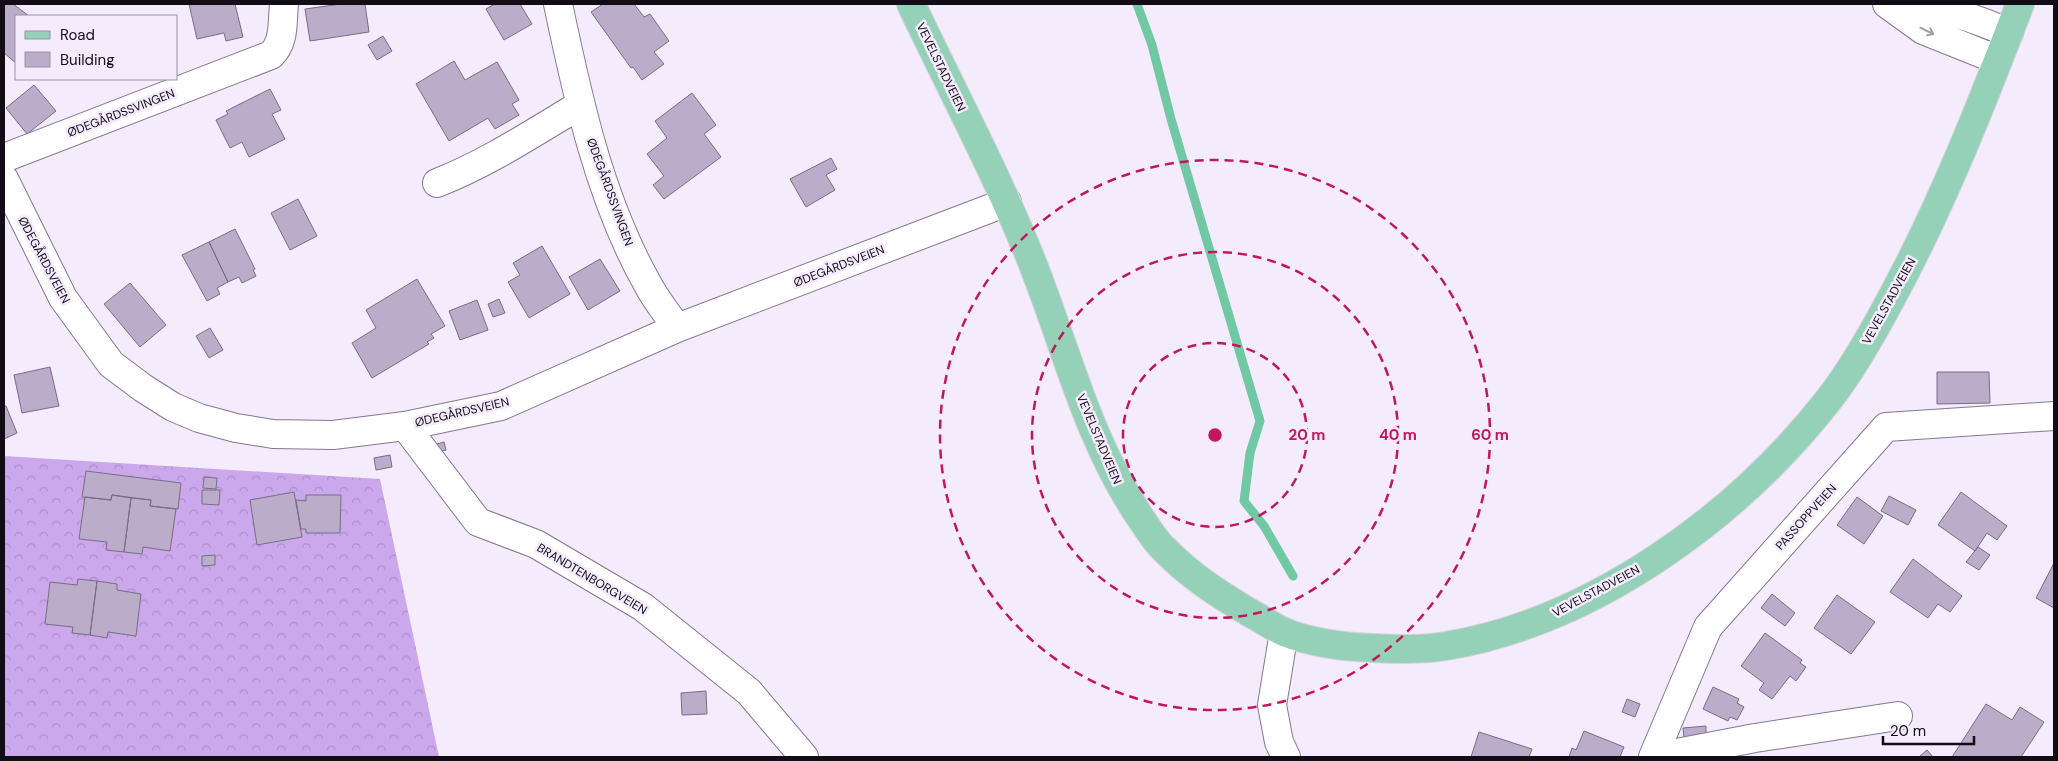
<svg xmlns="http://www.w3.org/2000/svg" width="2058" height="761" font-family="'DM Sans',sans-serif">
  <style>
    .forest { fill: url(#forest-crowns) }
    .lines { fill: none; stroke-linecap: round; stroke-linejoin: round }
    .stream { stroke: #71c9a3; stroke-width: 9 }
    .building { fill: #bbadc9; stroke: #796c86 }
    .minor-casing { stroke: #857791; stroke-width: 30 }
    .major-casing { stroke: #d4d3d5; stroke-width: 30 }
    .minor { stroke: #fff; stroke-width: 28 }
    .major { stroke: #94d1b8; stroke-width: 28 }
    .oneway { stroke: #a09ea2 }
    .ring { fill: none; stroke: #c2185b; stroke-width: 2.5; stroke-dasharray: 9 6 }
    .labels { text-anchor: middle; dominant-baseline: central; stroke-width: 5; stroke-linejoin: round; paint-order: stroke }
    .street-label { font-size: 12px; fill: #120c16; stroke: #f4ebfd }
    .centre { fill: #c2185b; stroke: #f4ebfd; stroke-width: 2.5 }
    .ring-label { font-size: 15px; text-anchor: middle; font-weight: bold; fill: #c2185b; stroke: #f4ebfd; stroke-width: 5; stroke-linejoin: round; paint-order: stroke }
  </style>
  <defs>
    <pattern id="forest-crowns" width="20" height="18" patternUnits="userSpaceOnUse" patternTransform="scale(1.25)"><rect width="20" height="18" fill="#cba7ec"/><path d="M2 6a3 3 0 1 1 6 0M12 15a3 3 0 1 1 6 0" fill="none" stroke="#ad8fca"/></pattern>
  </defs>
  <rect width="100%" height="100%" fill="#f4ebfd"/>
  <!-- forest -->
  <path class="forest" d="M 4,456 L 380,479 L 439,757 L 4,757 Z"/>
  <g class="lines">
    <!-- stream -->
    <path class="stream" d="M 1137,4 L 1152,45 L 1171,119 L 1260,421 L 1250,453 L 1244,501 L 1264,526 L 1293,576"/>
  </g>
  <!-- building -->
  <path class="building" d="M 4,4 L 13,4 L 29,16 L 16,16 L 16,63 L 4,53 Z
    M 189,4 L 235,4 L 243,37 L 226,41 L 224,33 L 197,39 Z
    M 341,4 L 365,4 L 369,32 L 310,41 L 305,9 Z
    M 495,4 L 520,4 L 532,24 L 504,40 L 486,9 Z
    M 603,4 L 634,4 L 644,17 L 650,14 L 669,41 L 654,52 L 664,64 L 642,80 L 633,67 L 631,68 L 591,12 Z
    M 383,36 L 392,51 L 377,60 L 368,45 Z
    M 454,61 L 465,80 L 497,62 L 519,100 L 512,104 L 519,115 L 495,129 L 488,118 L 449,141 L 416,84 Z
    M 34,85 L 56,111 L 27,134 L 6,108 Z
    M 270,89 L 281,110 L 272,114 L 285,139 L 249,157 L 242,142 L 230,148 L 216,120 L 228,114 L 226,111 Z
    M 692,93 L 716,125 L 704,134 L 721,157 L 664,199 L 653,185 L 664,176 L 647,154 L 667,138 L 655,121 Z
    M 831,158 L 837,169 L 826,175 L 835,190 L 806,207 L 790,179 Z
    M 298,199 L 317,236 L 290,250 L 271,213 Z
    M 235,229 L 255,269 L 253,270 L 256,276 L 242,283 L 239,277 L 228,282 L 209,242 Z
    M 209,242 L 228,282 L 217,288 L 220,294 L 207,301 L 182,255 Z
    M 542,246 L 570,294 L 529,318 L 508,282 L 520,275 L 513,263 Z
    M 600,259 L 620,291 L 588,310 L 569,277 Z
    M 417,279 L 445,326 L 431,334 L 434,338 L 427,342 L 429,344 L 372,378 L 352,343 L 376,328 L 366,310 Z
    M 130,283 L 166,325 L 140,347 L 104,304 Z
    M 499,299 L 505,313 L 493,317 L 488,304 Z
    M 477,300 L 488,330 L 460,340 L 449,311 Z
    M 210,328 L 223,350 L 209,358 L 196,336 Z
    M 50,367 L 59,406 L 22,413 L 14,375 Z
    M 1937,372 L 1989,372 L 1990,403 L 1937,404 Z
    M 4,406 L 6,406 L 17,433 L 4,439 Z
    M 444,442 L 446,450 L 432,454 L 430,446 Z
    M 390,455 L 392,467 L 376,470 L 374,458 Z
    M 86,471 L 181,483 L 178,509 L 150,506 L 151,500 L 112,495 L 111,500 L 82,497 Z
    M 204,477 L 217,478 L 216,489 L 203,488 Z
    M 202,490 L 220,490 L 219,505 L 202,504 Z
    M 294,492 L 302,537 L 257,545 L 250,500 Z
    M 1961,492 L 2007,526 L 1997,540 L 1987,533 L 1975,551 L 1938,525 Z
    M 112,495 L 131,498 L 124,552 L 106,550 L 107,542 L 79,539 L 85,497 L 111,500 Z
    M 306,495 L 341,495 L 340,533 L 306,533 L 306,529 L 301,529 L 296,500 L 306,501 Z
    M 1889,496 L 1916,510 L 1908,525 L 1881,511 Z
    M 1857,497 L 1883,516 L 1864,544 L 1837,525 Z
    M 131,498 L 151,500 L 150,506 L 176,509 L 170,551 L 143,547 L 142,554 L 124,552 Z
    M 1978,547 L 1990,555 L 1979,570 L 1966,562 Z
    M 215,555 L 215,565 L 202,566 L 202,556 Z
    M 1913,559 L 1962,596 L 1950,612 L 1938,604 L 1928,618 L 1890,592 Z
    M 2054,563 L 2054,608 L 2036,598 Z
    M 78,579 L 97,581 L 90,635 L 72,633 L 73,627 L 45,624 L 50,582 L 77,585 Z
    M 97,581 L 117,584 L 117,590 L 141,594 L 136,636 L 108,632 L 107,638 L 90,635 Z
    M 1772,594 L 1795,613 L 1785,626 L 1761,608 Z
    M 1837,595 L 1875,622 L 1851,654 L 1814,628 Z
    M 1765,633 L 1802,660 L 1800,663 L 1806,667 L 1796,681 L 1790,676 L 1772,699 L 1759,690 L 1764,683 L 1741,666 Z
    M 1713,687 L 1739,699 L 1737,703 L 1744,707 L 1737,720 L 1730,717 L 1728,721 L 1703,709 Z
    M 706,691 L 707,714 L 682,715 L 681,693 Z
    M 1627,699 L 1640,704 L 1635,717 L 1622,712 Z
    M 1986,704 L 2012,720 L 2020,707 L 2044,722 L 2021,757 L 1952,757 Z
    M 1706,726 L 1706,736 L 1684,738 L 1683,728 Z
    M 1584,731 L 1624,747 L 1620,757 L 1569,757 L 1572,748 L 1576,750 Z
    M 1479,732 L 1532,749 L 1529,757 L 1471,757 Z
    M 1927,750 L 1933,757 L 1919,757 Z"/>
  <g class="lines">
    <!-- minor casing -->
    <g class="minor-casing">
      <path id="minor" d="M 558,4 C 578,99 599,197 647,283 C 655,299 667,313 677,328
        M 1887,4 L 1923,30 L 1998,60
        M 1912,4 C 1946,8 1977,19 2009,33
        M 4,158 L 271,55 C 285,42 282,22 284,4
        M 4,179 L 63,298 L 111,364 L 143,388 L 173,407 L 199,418 L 236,428 L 273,434 L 333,435 L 405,426 L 501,406 L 677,328 L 1007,202
        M 437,183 C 488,163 533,133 580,105
        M 405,426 L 478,522 L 536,544 L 643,607 L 749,692 L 804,757
        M 1284,632 L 1272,705 L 1279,742 L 1286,757
        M 1653,757 L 1708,627 L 1886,427 L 2054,416
        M 1656,757 L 1755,738 L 1898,716"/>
    </g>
    <!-- major casing -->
    <g class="major-casing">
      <path id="major" d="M 911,4 C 950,86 993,167 1028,252 C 1065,342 1086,439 1142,520 C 1149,530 1155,541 1164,549 C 1190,576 1220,595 1252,614 C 1262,619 1273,627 1284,632 C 1312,643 1344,647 1373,648 C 1397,649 1422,650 1446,646 C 1595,621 1739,515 1830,398 C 1854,367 1874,331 1892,297 C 1943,203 1982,103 2020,4"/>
    </g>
    <!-- minor -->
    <use href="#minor" class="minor"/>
    <!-- major -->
    <use href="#major" class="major"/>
  </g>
  <!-- one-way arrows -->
  <defs><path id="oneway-shaft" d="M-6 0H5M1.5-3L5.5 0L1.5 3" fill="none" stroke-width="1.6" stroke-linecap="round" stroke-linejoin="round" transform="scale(1.25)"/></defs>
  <use class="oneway" href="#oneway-shaft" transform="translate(1927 31) rotate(26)"/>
  <!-- distance rings -->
  <g class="ring">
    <circle cx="1215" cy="435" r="92"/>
    <circle cx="1215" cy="435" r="183"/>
    <circle cx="1215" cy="435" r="275"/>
  </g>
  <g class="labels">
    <!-- street labels -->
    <g class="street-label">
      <text transform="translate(941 67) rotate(64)">VEVELSTADVEIEN</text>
      <text transform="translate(121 113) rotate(-21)">ØDEGÅRDSSVINGEN</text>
      <text transform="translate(610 192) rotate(70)">ØDEGÅRDSSVINGEN</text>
      <text transform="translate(44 260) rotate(62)">ØDEGÅRDSVEIEN</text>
      <text transform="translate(839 266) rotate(-21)">ØDEGÅRDSVEIEN</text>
      <text transform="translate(1889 301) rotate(-61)">VEVELSTADVEIEN</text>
      <text transform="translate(462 412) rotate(-13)">ØDEGÅRDSVEIEN</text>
      <text transform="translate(1099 439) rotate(67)">VEVELSTADVEIEN</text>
      <text transform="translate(1806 517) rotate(-48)">PASSOPPVEIEN</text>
      <text transform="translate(592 579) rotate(31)">BRANDTENBORGVEIEN</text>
      <text transform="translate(1596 591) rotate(-28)">VEVELSTADVEIEN</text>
    </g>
  </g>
  <circle cx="1215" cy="435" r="8" class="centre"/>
  <g class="ring-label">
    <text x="1307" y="440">20 m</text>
    <text x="1398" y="440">40 m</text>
    <text x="1490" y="440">60 m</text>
  </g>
  <!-- border -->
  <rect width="2058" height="761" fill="none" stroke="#120c16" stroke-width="10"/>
  <!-- legend -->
  <rect x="15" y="15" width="162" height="65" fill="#f4ebfd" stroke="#9a92a1"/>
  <rect x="25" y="31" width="25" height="8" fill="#94d1b8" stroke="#9a92a1"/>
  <text x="60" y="40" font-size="15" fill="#120c16">Road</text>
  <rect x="25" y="52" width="25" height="15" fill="#bbadc9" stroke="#9a92a1"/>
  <text x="60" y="65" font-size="15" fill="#120c16">Building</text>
  <!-- scale -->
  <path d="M1883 736v8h91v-8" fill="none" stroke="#120c16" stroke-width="2.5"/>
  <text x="1890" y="736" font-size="15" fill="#120c16" stroke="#f4ebfd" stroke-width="4" paint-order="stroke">20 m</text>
</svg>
